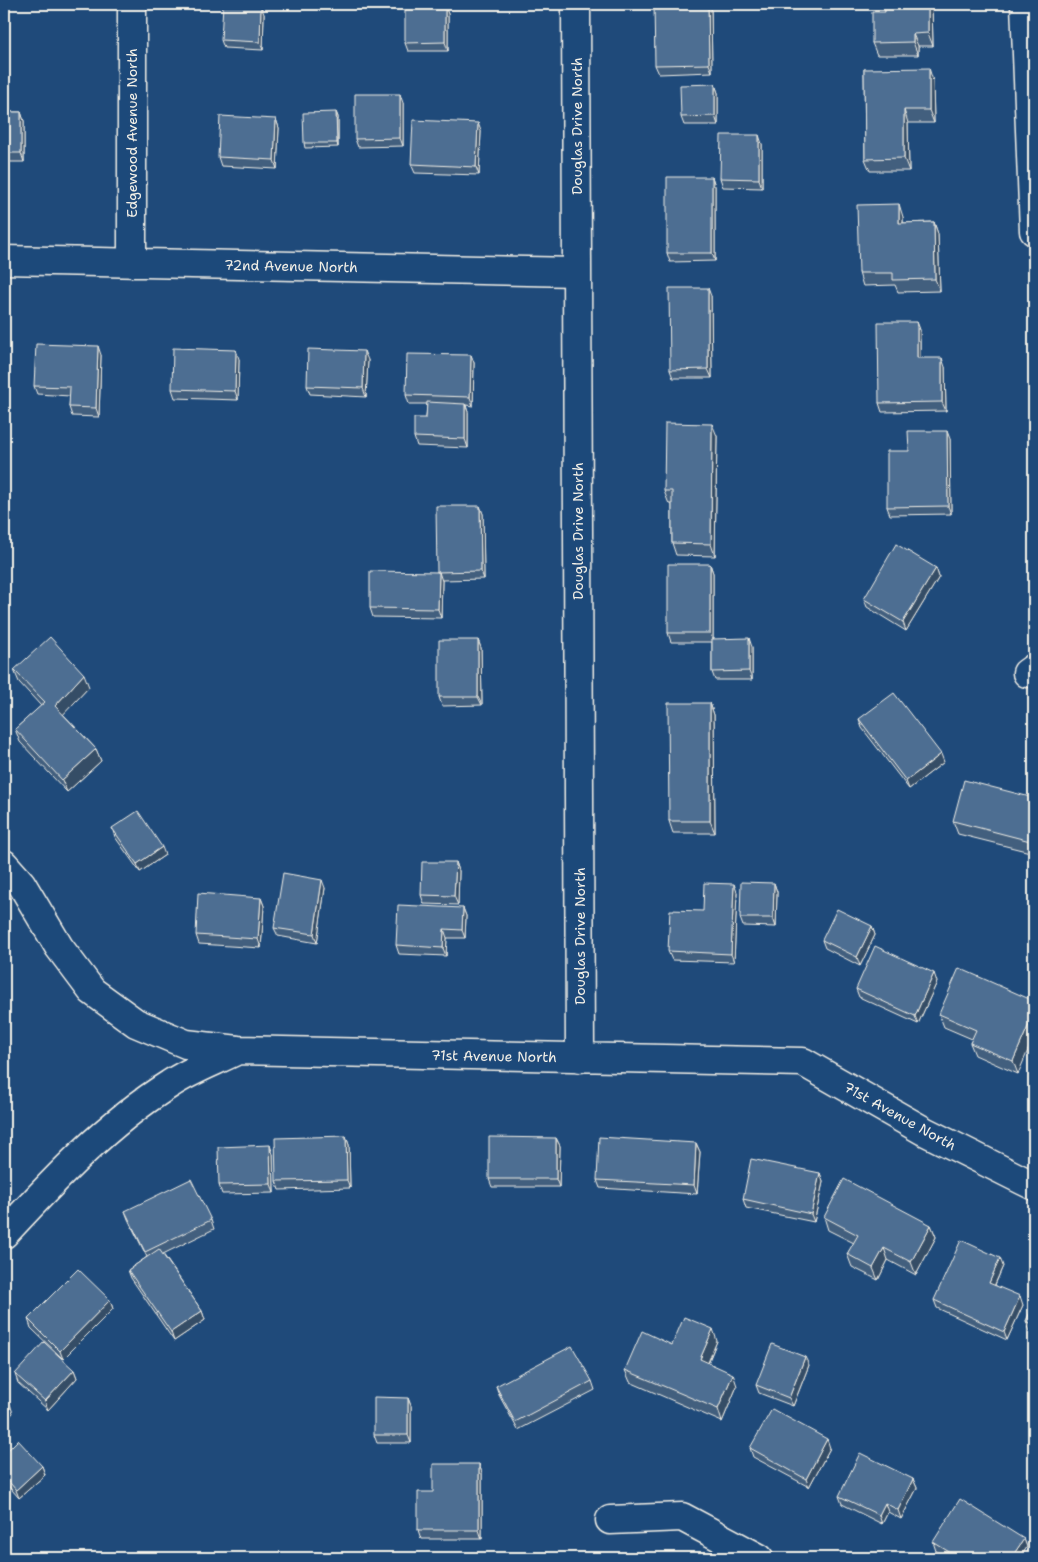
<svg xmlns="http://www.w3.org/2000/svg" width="1038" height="1562" font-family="'Shantell Sans',sans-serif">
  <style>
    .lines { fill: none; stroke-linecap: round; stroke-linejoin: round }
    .minor-casing { stroke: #f4f1e8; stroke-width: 31 }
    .minor { stroke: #1f4a7a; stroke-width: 28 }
    .wall { fill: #425f7e; stroke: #f4f1e8 }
    .shaded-wall { fill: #364d66; stroke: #f4f1e8 }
    .building { fill: #4d6e92; stroke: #f4f1e8 }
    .labels { text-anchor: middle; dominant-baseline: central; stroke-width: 4; stroke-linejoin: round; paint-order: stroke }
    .street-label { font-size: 14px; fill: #f4f1e8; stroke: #1f4a7a }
  </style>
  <rect width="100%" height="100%" fill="#1f4a7a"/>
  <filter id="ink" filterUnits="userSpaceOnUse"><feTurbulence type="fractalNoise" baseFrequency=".02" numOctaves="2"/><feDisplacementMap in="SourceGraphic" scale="10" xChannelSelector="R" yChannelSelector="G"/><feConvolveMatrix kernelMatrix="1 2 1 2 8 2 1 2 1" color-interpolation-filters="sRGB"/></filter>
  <g filter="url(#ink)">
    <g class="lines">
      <!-- minor casing -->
      <g class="minor-casing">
        <path id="minor" d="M 132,4 L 132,263
          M 576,4 L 580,1058
          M 1025,4 L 1034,231
          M 4,260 L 577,272
          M 1027,673 L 1034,668
          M 4,864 L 21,883 L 59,947 L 92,991 L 136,1023 L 186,1044 L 238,1050 L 803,1062 L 924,1131 L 1034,1186
          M 4,1234 C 55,1179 106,1124 170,1084 C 191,1070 216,1061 238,1050
          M 610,1520 L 682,1517 L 759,1558"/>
      </g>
      <!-- minor -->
      <use href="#minor" class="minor"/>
    </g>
    <!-- wall -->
    <path class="wall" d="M 220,4 L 257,4 L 257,5 Z
      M 439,4 L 482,4 L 482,6 L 445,6 L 448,14 L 448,51 L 408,51 L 405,43 L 440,6 Z
      M 885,4 L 932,4 L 933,46 L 918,46 L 918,55 L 877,55 L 872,43 L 885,12 Z
      M 711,8 L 712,72 L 659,74 L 655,65 Z
      M 264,14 L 263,50 L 224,48 L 221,40 Z
      M 864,69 L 933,81 L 934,123 L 908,123 L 909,171 L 870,171 L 865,159 Z
      M 715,84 L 718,93 L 718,125 L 684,125 L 681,117 Z
      M 403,103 L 403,146 L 358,147 L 355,139 Z
      M 4,112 L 21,112 L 24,121 L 24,162 L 4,162 Z
      M 336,112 L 338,117 L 338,147 L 305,148 L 304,143 Z
      M 276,119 L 279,128 L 277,169 L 221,166 L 218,157 Z
      M 481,131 L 479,175 L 415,173 L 411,164 Z
      M 762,144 L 762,188 L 723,187 L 720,178 Z
      M 712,177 L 715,186 L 715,261 L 670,262 L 667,253 Z
      M 903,217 L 903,223 L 934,222 L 938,234 L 940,291 L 898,292 L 895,285 L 863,286 L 859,273 Z
      M 711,296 L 712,378 L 673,378 L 670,370 Z
      M 917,322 L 920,330 L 920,358 L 945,367 L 946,411 L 882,412 L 879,403 Z
      M 101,355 L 99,417 L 72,416 L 69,407 L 70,396 L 37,394 L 34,386 Z
      M 471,355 L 474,363 L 473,406 L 466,405 L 468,412 L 468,448 L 417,446 L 414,437 L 426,418 L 427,404 L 409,404 L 406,395 Z
      M 239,359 L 238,400 L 175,398 L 172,389 Z
      M 368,360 L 366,397 L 310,394 L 307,386 Z
      M 717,436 L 715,556 L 676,555 L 672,543 L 672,504 L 669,504 L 664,491 Z
      M 950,439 L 951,514 L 890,515 L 887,507 L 909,451 Z
      M 480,506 L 483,514 L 484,579 L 442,580 L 441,618 L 373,617 L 370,608 L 437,572 Z
      M 710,564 L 713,573 L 713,639 L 752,647 L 752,680 L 715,680 L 712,672 L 712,642 L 671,642 L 668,633 Z
      M 936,568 L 939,577 L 906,631 L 867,607 L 864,599 Z
      M 478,640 L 481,648 L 482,705 L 442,706 L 439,697 Z
      M 14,670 L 89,687 L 63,714 L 96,749 L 101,761 L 67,792 L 20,742 L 15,729 L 41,706 L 19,682 Z
      M 710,703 L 714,715 L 715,833 L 673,833 L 669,821 Z
      M 859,719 L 944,762 L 909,789 L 862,728 Z
      M 1034,798 L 1034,853 L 958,834 L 953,821 Z
      M 112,828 L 165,855 L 140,872 L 115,837 Z
      M 456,862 L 459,871 L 458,905 L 424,904 L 421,895 Z
      M 774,883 L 777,892 L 776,927 L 743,926 L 740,918 Z
      M 325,888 L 317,943 L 278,936 L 274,928 Z
      M 737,892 L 734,962 L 672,960 L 668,951 L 703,911 Z
      M 261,898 L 264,906 L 261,948 L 199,944 L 196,935 Z
      M 463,908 L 466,916 L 465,938 L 447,938 L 446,956 L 399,954 L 396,945 Z
      M 872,926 L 875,935 L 860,966 L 825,948 L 822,940 Z
      M 937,982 L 918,1024 L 859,997 L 856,989 Z
      M 1034,1001 L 1018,1074 L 975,1055 L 970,1043 L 972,1039 L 944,1027 L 939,1014 Z
      M 346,1136 L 349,1145 L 350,1188 L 279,1190 L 276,1181 Z
      M 556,1138 L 560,1146 L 559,1187 L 492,1187 L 489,1179 Z
      M 696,1143 L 700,1152 L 697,1194 L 600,1188 L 597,1180 Z
      M 273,1154 L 274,1193 L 222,1194 L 219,1185 Z
      M 820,1173 L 823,1182 L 814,1222 L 746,1208 L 743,1199 Z
      M 125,1211 L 211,1220 L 214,1229 L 163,1254 L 202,1311 L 205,1320 L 174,1341 L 131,1278 L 128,1270 L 147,1257 L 128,1219 Z
      M 824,1217 L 931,1225 L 936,1237 L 916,1275 L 888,1260 L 878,1280 L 852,1267 L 847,1254 L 854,1243 L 828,1230 Z
      M 1003,1266 L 995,1285 L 1023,1305 L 1007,1340 L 937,1308 L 934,1300 Z
      M 110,1300 L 113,1309 L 63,1359 L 31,1328 L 28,1319 Z
      M 1034,1304 L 1034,1335 L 1031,1334 L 1026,1321 Z
      M 717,1341 L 708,1363 L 737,1386 L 722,1422 L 630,1382 L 625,1370 L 672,1345 Z
      M 809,1365 L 793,1406 L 759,1393 L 756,1385 Z
      M 74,1370 L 77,1378 L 48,1410 L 18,1383 L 15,1374 Z
      M 592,1381 L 595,1390 L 518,1430 L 499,1395 L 496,1386 Z
      M 408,1398 L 411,1406 L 411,1443 L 377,1443 L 374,1435 Z
      M 750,1448 L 830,1448 L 809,1487 L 753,1457 Z
      M 4,1454 L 42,1466 L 45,1475 L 19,1498 L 4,1481 Z
      M 479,1464 L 482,1473 L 482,1539 L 421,1539 L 418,1530 L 433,1492 Z
      M 913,1479 L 917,1488 L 901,1519 L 888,1512 L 882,1524 L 842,1504 L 839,1496 Z
      M 1024,1539 L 1027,1547 L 1020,1558 L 948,1558 L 936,1551 L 933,1542 Z"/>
    <!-- shaded-wall -->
    <path class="shaded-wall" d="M 708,4 L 710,4 L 711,8 L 712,72 L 709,64 Z
      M 928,4 L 932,4 L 933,46 L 928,33 Z
      M 261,6 L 264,14 L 263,50 L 260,42 Z
      M 445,6 L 448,14 L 448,51 L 445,42 Z
      M 913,34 L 918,46 L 918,55 L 913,42 Z
      M 929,68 L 933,81 L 934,123 L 929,110 Z
      M 715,84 L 718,93 L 718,125 L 715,116 Z
      M 400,94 L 403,103 L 403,146 L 400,138 Z
      M 904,110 L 908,123 L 909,171 L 904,158 Z
      M 21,112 L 24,121 L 24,162 L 21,153 Z
      M 336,112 L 338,117 L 338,147 L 337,143 Z
      M 276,119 L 279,128 L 277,169 L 274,160 Z
      M 478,123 L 481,131 L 479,175 L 476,167 Z
      M 759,135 L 762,144 L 762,188 L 759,179 Z
      M 712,177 L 715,186 L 715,261 L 712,253 Z
      M 899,204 L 903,217 L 903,235 L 899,223 Z
      M 934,222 L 938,234 L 940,291 L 935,279 Z
      M 708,288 L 711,296 L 712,378 L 708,369 Z
      M 917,322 L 920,330 L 920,367 L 917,358 Z
      M 98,346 L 101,355 L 99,417 L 96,408 Z
      M 236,350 L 239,359 L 238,400 L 235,391 Z
      M 364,351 L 368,360 L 366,397 L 363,388 Z
      M 471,355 L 474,363 L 473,406 L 470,397 Z
      M 942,358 L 945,367 L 946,411 L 942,402 Z
      M 465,404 L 468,412 L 468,448 L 465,439 Z
      M 712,424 L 717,436 L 715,556 L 711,544 Z
      M 947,431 L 950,439 L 951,514 L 948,506 Z
      M 480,506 L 483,514 L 484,579 L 481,571 Z
      M 710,564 L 713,573 L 713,642 L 710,633 Z
      M 936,568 L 939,577 L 906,631 L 903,622 Z
      M 439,572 L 442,581 L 441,618 L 438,609 Z
      M 749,638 L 752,647 L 752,680 L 749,671 Z
      M 478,640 L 481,648 L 482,705 L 478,697 Z
      M 84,674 L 89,687 L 60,718 L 55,706 Z
      M 710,703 L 714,715 L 715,833 L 710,821 Z
      M 96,749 L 101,761 L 67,792 L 62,780 Z
      M 941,754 L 944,762 L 909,789 L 906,781 Z
      M 162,847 L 165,855 L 140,872 L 137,864 Z
      M 456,862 L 459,871 L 458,905 L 454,896 Z
      M 322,880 L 325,888 L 317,943 L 314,934 Z
      M 774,883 L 777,892 L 776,927 L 773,918 Z
      M 734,884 L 737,892 L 734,962 L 731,954 Z
      M 261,898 L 264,906 L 261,948 L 258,939 Z
      M 463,908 L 466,916 L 465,938 L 462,930 Z
      M 872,926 L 875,935 L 860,966 L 857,957 Z
      M 444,929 L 447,938 L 446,956 L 443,948 Z
      M 934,973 L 937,982 L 918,1024 L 915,1016 Z
      M 1034,1013 L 1034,1036 L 1018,1074 L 1013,1061 Z
      M 346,1136 L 349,1145 L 350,1188 L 347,1180 Z
      M 556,1138 L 560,1146 L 559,1187 L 556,1179 Z
      M 696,1143 L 700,1152 L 697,1194 L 694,1185 Z
      M 270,1145 L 273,1154 L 274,1193 L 271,1184 Z
      M 820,1173 L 823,1182 L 814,1222 L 811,1214 Z
      M 931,1225 L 936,1237 L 916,1275 L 911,1262 Z
      M 884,1248 L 888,1260 L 878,1280 L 873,1268 Z
      M 1000,1258 L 1003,1266 L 992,1291 L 989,1283 Z
      M 1020,1296 L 1023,1305 L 1007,1340 L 1004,1332 Z
      M 110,1300 L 113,1309 L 63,1359 L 60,1351 Z
      M 202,1311 L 205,1320 L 174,1341 L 171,1332 Z
      M 713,1329 L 717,1341 L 704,1372 L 700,1359 Z
      M 805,1357 L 809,1365 L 793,1406 L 789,1398 Z
      M 74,1370 L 77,1378 L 48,1410 L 45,1401 Z
      M 733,1374 L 737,1386 L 722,1422 L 718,1409 Z
      M 408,1398 L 411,1406 L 411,1443 L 408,1435 Z
      M 10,1404 L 13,1413 L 4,1423 L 4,1411 Z
      M 827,1439 L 830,1448 L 809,1487 L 806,1479 Z
      M 479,1464 L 482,1473 L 482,1539 L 479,1530 Z
      M 42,1466 L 45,1475 L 19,1498 L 16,1490 Z
      M 913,1479 L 917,1488 L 901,1519 L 898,1510 Z
      M 885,1503 L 888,1512 L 882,1524 L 879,1515 Z
      M 1024,1539 L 1027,1547 L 1020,1558 L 1011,1558 Z"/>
    <!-- building -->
    <path class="building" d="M 223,4 L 261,6 L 260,42 L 221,40 Z
      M 654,4 L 708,4 L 709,64 L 655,65 Z
      M 885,4 L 928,4 L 928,33 L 913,34 L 913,42 L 872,43 L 872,12 L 885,12 Z
      M 405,5 L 445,6 L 445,42 L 405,43 Z
      M 929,68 L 929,110 L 904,110 L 904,158 L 865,159 L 864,69 Z
      M 715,84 L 715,116 L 681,117 L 680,85 Z
      M 355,94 L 400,94 L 400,138 L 355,139 Z
      M 4,112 L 21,112 L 21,153 L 4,153 Z
      M 336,112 L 337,143 L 304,143 L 303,113 Z
      M 220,116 L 276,119 L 274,160 L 218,157 Z
      M 413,120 L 478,123 L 476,167 L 411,164 Z
      M 721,135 L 759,135 L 759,179 L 720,178 Z
      M 667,177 L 712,177 L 712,253 L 667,253 Z
      M 899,204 L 899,223 L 934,222 L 935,279 L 893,280 L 893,273 L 859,273 L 857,205 Z
      M 669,288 L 708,288 L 708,369 L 670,370 Z
      M 878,322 L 917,322 L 917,358 L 942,358 L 942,402 L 879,403 Z
      M 36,344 L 98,346 L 96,408 L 69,407 L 70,387 L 34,386 Z
      M 173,348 L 236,350 L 235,391 L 172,389 Z
      M 308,349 L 364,351 L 363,388 L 307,386 Z
      M 407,354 L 471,355 L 470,397 L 406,395 Z
      M 427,402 L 465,404 L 465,439 L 414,437 L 414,418 L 426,418 Z
      M 665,423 L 712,424 L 711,544 L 672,543 L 672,491 L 664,491 Z
      M 908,431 L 947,431 L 948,506 L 887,507 L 887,451 L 909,451 Z
      M 436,506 L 480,506 L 481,571 L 437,572 Z
      M 896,544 L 936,568 L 903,622 L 864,599 Z
      M 668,564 L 710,564 L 710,633 L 668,633 Z
      M 370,571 L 439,572 L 438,609 L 370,608 Z
      M 50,637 L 84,674 L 55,706 L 96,749 L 62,780 L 15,729 L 45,702 L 14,670 Z
      M 749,638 L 749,671 L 712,672 L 712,639 Z
      M 439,640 L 478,640 L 478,697 L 439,697 Z
      M 894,693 L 941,754 L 906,781 L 859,719 Z
      M 668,703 L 710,703 L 710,821 L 669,821 Z
      M 964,780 L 1034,798 L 1034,842 L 953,821 Z
      M 138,811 L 162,847 L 137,864 L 112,828 Z
      M 422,862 L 456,862 L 454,896 L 421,895 Z
      M 283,873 L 322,880 L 314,934 L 274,928 Z
      M 741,882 L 774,883 L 773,918 L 740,918 Z
      M 704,883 L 734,884 L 731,954 L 668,951 L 670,910 L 703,911 Z
      M 198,893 L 261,898 L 258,939 L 196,935 Z
      M 398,905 L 463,908 L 462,930 L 444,929 L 443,948 L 396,945 Z
      M 837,909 L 872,926 L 857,957 L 822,940 Z
      M 875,946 L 934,973 L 915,1016 L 856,989 Z
      M 959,968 L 1034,1001 L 1034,1013 L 1013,1061 L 970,1043 L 976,1030 L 939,1014 Z
      M 346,1136 L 347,1180 L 276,1181 L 275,1138 Z
      M 489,1137 L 556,1138 L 556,1179 L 489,1179 Z
      M 599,1137 L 696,1143 L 694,1185 L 597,1180 Z
      M 270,1145 L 271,1184 L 219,1185 L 218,1147 Z
      M 751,1159 L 820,1173 L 811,1214 L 743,1199 Z
      M 191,1179 L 211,1220 L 145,1252 L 125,1211 Z
      M 844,1179 L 931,1225 L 911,1262 L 884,1248 L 873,1268 L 847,1254 L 858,1235 L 824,1217 Z
      M 961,1240 L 1000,1258 L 989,1283 L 1020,1296 L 1004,1332 L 934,1300 Z
      M 159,1249 L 202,1311 L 171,1332 L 128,1270 Z
      M 78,1269 L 110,1300 L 60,1351 L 28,1319 Z
      M 1034,1304 L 1034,1325 L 1026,1321 Z
      M 684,1317 L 713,1329 L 700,1359 L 733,1374 L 718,1409 L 625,1370 L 642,1331 L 672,1345 Z
      M 44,1342 L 74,1370 L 45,1401 L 15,1374 Z
      M 772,1344 L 805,1357 L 789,1398 L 756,1385 Z
      M 572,1346 L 592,1381 L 515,1422 L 496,1386 Z
      M 374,1397 L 408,1398 L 408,1435 L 374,1435 Z
      M 4,1398 L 10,1404 L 4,1411 Z
      M 772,1409 L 827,1439 L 806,1479 L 750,1448 Z
      M 18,1440 L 42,1466 L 16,1490 L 4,1476 L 4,1454 Z
      M 860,1453 L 913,1479 L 898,1510 L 885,1503 L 879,1515 L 839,1496 Z
      M 433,1464 L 479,1464 L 479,1530 L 418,1530 L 418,1492 L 433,1492 Z
      M 960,1499 L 1024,1539 L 1011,1558 L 959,1558 L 933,1542 Z"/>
  </g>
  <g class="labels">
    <!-- street labels -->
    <g class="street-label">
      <text transform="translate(577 126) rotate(-90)">Douglas Drive North</text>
      <text transform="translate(132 133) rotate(-90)">Edgewood Avenue North</text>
      <text transform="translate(291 266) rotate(1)">72nd Avenue North</text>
      <text transform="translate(578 531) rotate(-90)">Douglas Drive North</text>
      <text transform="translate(580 936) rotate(-90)">Douglas Drive North</text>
      <text transform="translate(494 1056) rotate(1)">71st Avenue North</text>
      <text transform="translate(900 1116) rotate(29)">71st Avenue North</text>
    </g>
  </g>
  <!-- margin -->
  <rect width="1038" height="1562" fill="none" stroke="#1f4a7a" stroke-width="20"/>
  <rect x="10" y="10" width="1018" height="1542" fill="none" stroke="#f4f1e8" stroke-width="2" filter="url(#ink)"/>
</svg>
